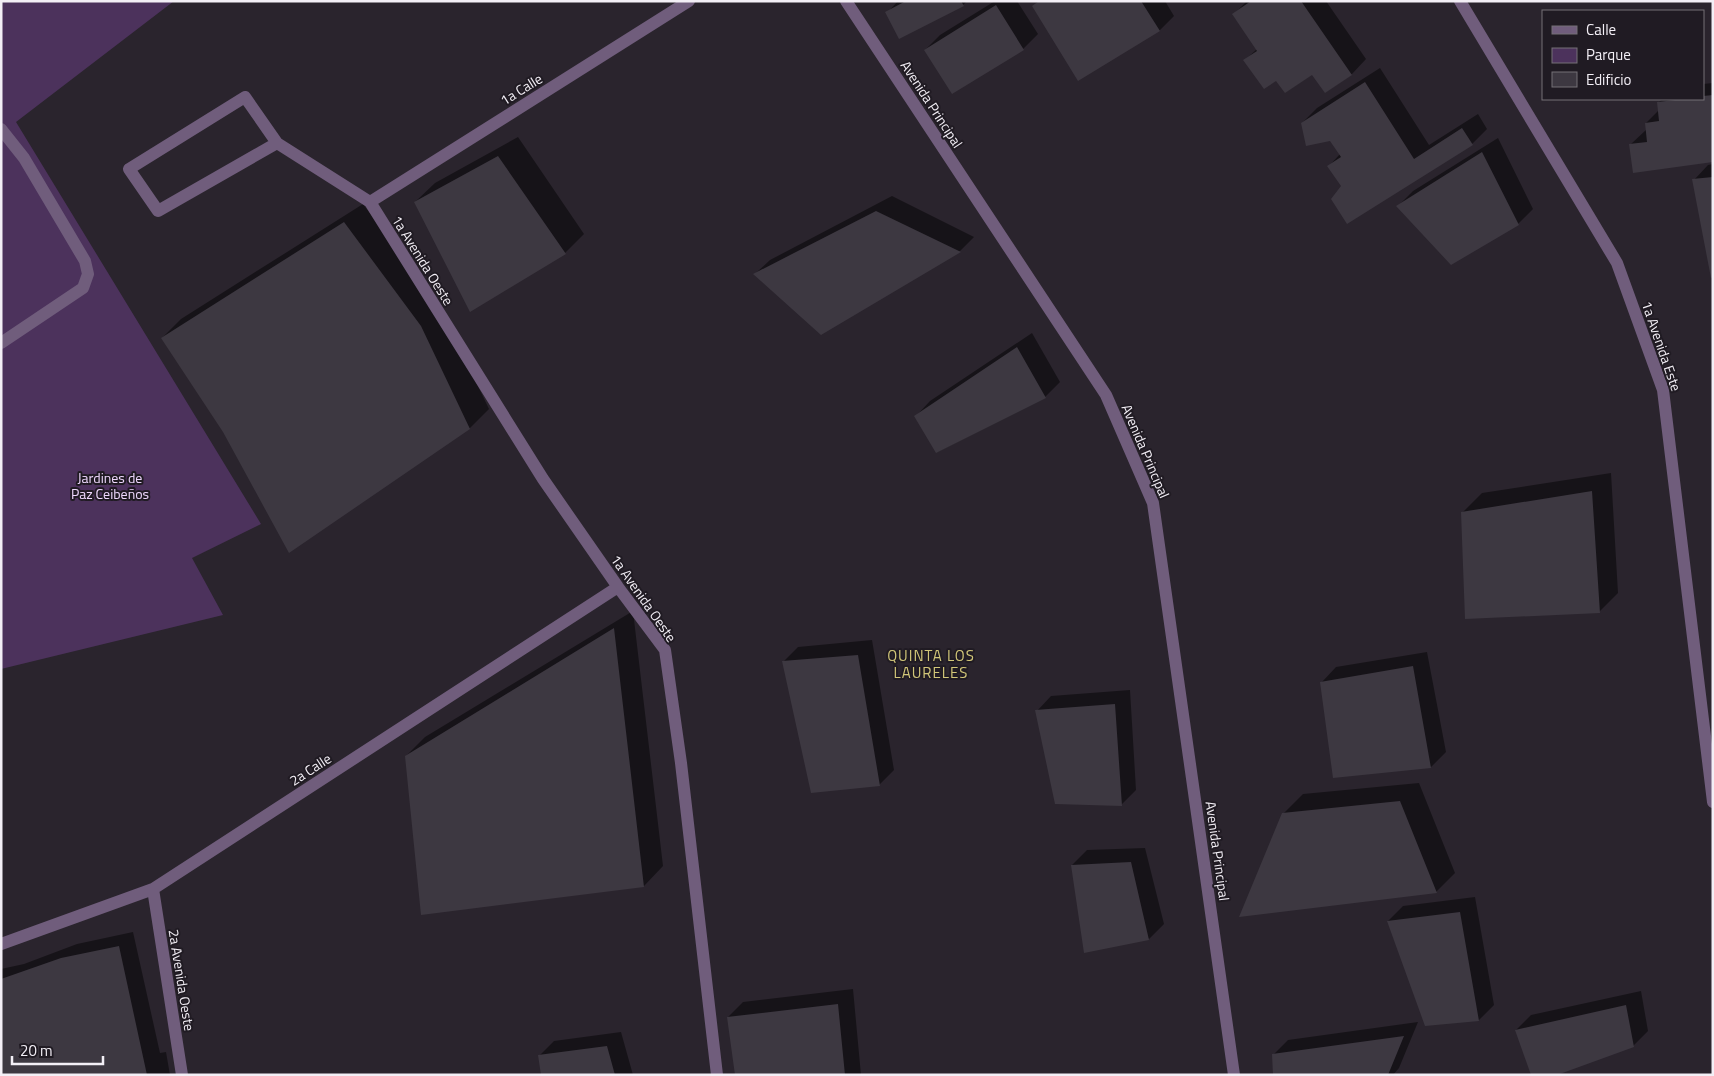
<svg xmlns="http://www.w3.org/2000/svg" width="1714" height="1076" font-family="'Titillium Web',sans-serif">
  <style>
    .green { fill: #4c325c }
    .shadow { fill: #0007 }
    .building { fill: #3d3841 }
    .lines { fill: none; stroke-linecap: round; stroke-linejoin: round }
    .lane { stroke: #705d7c; stroke-width: 12 }
    .street { stroke: #705d7c; stroke-width: 12 }
    .labels { text-anchor: middle; dominant-baseline: central; stroke-width: 4; stroke-linejoin: round; paint-order: stroke }
    .street-label { font-size: 14px; fill: #f3eff6; stroke: #201b23 }
    .park-label { font-size: 14px; fill: #efd8fe; stroke: #201b23 }
    .neighbourhood-label { font-size: 15px; letter-spacing: 1px; fill: #d2c779; stroke: #201b23 }
  </style>
  <rect width="100%" height="100%" fill="#2a242d"/>
  <!-- green -->
  <path class="green" d="M 1,1 L 174,1 L 16,122 L 261,524 L 192,558 L 223,615 L 1,669 Z"/>
  <!-- shadow -->
  <path class="shadow" d="M 898,1 L 967,1 L 963,5 L 887,13 Z
    M 995,1 L 1017,1 L 1038,34 L 1023,49 L 925,50 L 940,35 Z
    M 1038,1 L 1165,1 L 1174,16 L 1159,31 L 1034,6 Z
    M 1247,1 L 1326,1 L 1366,59 L 1352,74 L 1325,92 L 1312,73 L 1277,79 L 1245,60 L 1257,49 L 1233,15 Z
    M 1380,68 L 1429,145 L 1478,114 L 1487,129 L 1472,144 L 1347,222 L 1342,186 L 1329,166 L 1340,154 L 1331,140 L 1302,123 L 1317,108 Z
    M 1713,83 L 1713,161 L 1631,144 L 1647,129 L 1646,123 L 1659,110 L 1658,103 L 1662,99 L 1703,99 L 1703,84 Z
    M 518,137 L 584,234 L 565,253 L 415,202 L 435,183 Z
    M 1498,138 L 1533,209 L 1518,224 L 1398,206 L 1413,191 Z
    M 1713,164 L 1713,276 L 1694,180 L 1708,165 Z
    M 892,196 L 974,237 L 960,251 L 821,334 L 755,274 L 770,260 Z
    M 363,204 L 440,307 L 489,409 L 470,428 L 225,431 L 162,338 L 181,319 Z
    M 1032,333 L 1060,382 L 1045,397 L 937,452 L 916,416 L 930,401 Z
    M 1611,473 L 1618,593 L 1599,612 L 1463,512 L 1482,493 Z
    M 633,611 L 663,866 L 644,886 L 406,756 L 425,737 Z
    M 872,640 L 894,770 L 879,785 L 783,662 L 798,647 Z
    M 1427,652 L 1446,752 L 1431,767 L 1322,682 L 1336,667 Z
    M 1130,690 L 1136,790 L 1121,805 L 1037,711 L 1051,696 Z
    M 1419,783 L 1455,873 L 1436,892 L 1283,814 L 1303,794 Z
    M 1145,848 L 1164,924 L 1149,939 L 1072,865 L 1087,850 Z
    M 1475,897 L 1494,1005 L 1479,1020 L 1426,1024 L 1388,921 L 1403,906 Z
    M 133,932 L 160,1053 L 166,1052 L 170,1075 L 1,1075 L 1,969 L 24,964 L 77,944 Z
    M 853,989 L 861,1075 L 737,1075 L 728,1017 L 743,1002 Z
    M 1641,991 L 1648,1031 L 1633,1046 L 1516,1030 L 1531,1015 Z
    M 1418,1022 L 1399,1068 L 1393,1075 L 1274,1075 L 1273,1055 L 1288,1040 Z
    M 621,1032 L 633,1075 L 543,1075 L 539,1056 L 554,1041 Z"/>
  <!-- building -->
  <path class="building" d="M 904,1 L 961,1 L 964,6 L 899,39 L 885,12 L 904,2 Z
    M 1039,1 L 1141,1 L 1160,31 L 1078,81 L 1032,6 Z
    M 1251,1 L 1301,1 L 1352,75 L 1325,93 L 1312,75 L 1285,93 L 1276,81 L 1264,89 L 1243,60 L 1257,51 L 1232,14 Z
    M 996,5 L 1024,50 L 952,94 L 924,50 Z
    M 1365,82 L 1414,159 L 1462,128 L 1473,145 L 1347,224 L 1331,199 L 1341,186 L 1327,166 L 1341,157 L 1330,141 L 1306,146 L 1301,123 Z
    M 1713,95 L 1713,162 L 1633,173 L 1629,144 L 1647,142 L 1645,123 L 1659,121 L 1657,102 L 1684,99 L 1703,99 L 1703,96 Z
    M 1482,152 L 1519,225 L 1451,265 L 1396,206 Z
    M 498,156 L 566,254 L 470,312 L 414,202 Z
    M 1713,177 L 1713,277 L 1711,278 L 1692,179 Z
    M 876,211 L 961,252 L 821,335 L 753,274 Z
    M 344,222 L 421,326 L 470,429 L 289,553 L 223,432 L 161,338 Z
    M 1017,347 L 1046,398 L 936,453 L 914,416 Z
    M 1592,491 L 1600,613 L 1465,619 L 1461,512 Z
    M 614,628 L 644,887 L 421,915 L 405,756 Z
    M 858,655 L 880,786 L 811,793 L 782,661 Z
    M 1413,666 L 1431,768 L 1333,778 L 1320,682 Z
    M 1115,704 L 1122,806 L 1055,804 L 1035,710 Z
    M 1400,801 L 1437,893 L 1239,917 L 1282,813 Z
    M 1131,862 L 1149,940 L 1084,953 L 1071,865 Z
    M 1460,912 L 1479,1021 L 1425,1026 L 1387,921 Z
    M 119,946 L 147,1075 L 1,1075 L 1,979 L 61,958 Z
    M 838,1004 L 845,1075 L 735,1075 L 727,1017 Z
    M 1626,1005 L 1634,1047 L 1557,1075 L 1531,1075 L 1515,1030 Z
    M 1404,1036 L 1388,1075 L 1273,1075 L 1272,1054 Z
    M 607,1046 L 615,1075 L 541,1075 L 538,1055 Z"/>
  <g class="lines">
    <!-- lane -->
    <path class="lane" d="M 1,129 L 24,158 L 85,261 L 88,274 L 83,288 L 1,343"/>
    <!-- street -->
    <path class="street" d="M 846,1 L 1106,395 L 1153,503 L 1234,1075
      M 1460,1 L 1617,263 L 1663,390 L 1713,802
      M 277,143 L 158,211 L 129,169 L 245,97 L 277,143 L 370,202 L 543,479 L 618,587 L 665,650 L 681,763 L 717,1075
      M 370,202 L 689,1
      M 153,889 L 182,1075
      M 1,944 L 153,889 L 618,587"/>
  </g>
  <g class="labels">
    <!-- street labels -->
    <g class="street-label">
      <text transform="translate(521 89) rotate(-32)">1a Calle</text>
      <text transform="translate(932 104) rotate(57)">Avenida Principal</text>
      <text transform="translate(423 260) rotate(58)">1a Avenida Oeste</text>
      <text transform="translate(1662 346) rotate(71)">1a Avenida Este</text>
      <text transform="translate(1146 451) rotate(67)">Avenida Principal</text>
      <text transform="translate(644 598) rotate(55)">1a Avenida Oeste</text>
      <text transform="translate(310 769) rotate(-33)">2a Calle</text>
      <text transform="translate(1218 851) rotate(82)">Avenida Principal</text>
      <text transform="translate(182 980) rotate(81)">2a Avenida Oeste</text>
    </g>
    <!-- park labels -->
    <g class="park-label">
      <text x="110" y="477">Jardines de<tspan x="110" dy="16">Paz Ceibeños</tspan></text>
    </g>
    <!-- neighbourhood labels -->
    <g class="neighbourhood-label">
      <text x="931" y="655">QUINTA LOS<tspan x="931" dy="17">LAURELES</tspan></text>
    </g>
  </g>
  <!-- border -->
  <rect width="1714" height="1076" fill="none" stroke="#f3eff6" stroke-width="5"/>
  <!-- legend -->
  <rect x="1542" y="10" width="162" height="90" fill="#201b23" stroke="#747077"/>
  <rect x="1552" y="26" width="25" height="8" fill="#705d7c" stroke="#747077"/>
  <text x="1586" y="35" font-size="15" fill="#f3eff6">Calle</text>
  <rect x="1552" y="48" width="25" height="15" fill="#4c325c" stroke="#747077"/>
  <text x="1586" y="60" font-size="15" fill="#f3eff6">Parque</text>
  <rect x="1552" y="72" width="25" height="15" fill="#3d3841" stroke="#747077"/>
  <text x="1586" y="85" font-size="15" fill="#f3eff6">Edificio</text>
  <!-- scale -->
  <path d="M12 1056v8h91v-8" fill="none" stroke="#f3eff6" stroke-width="2.5"/>
  <text x="20" y="1056" font-size="15" fill="#f3eff6" stroke="#201b23" stroke-width="4" paint-order="stroke">20 m</text>
</svg>
